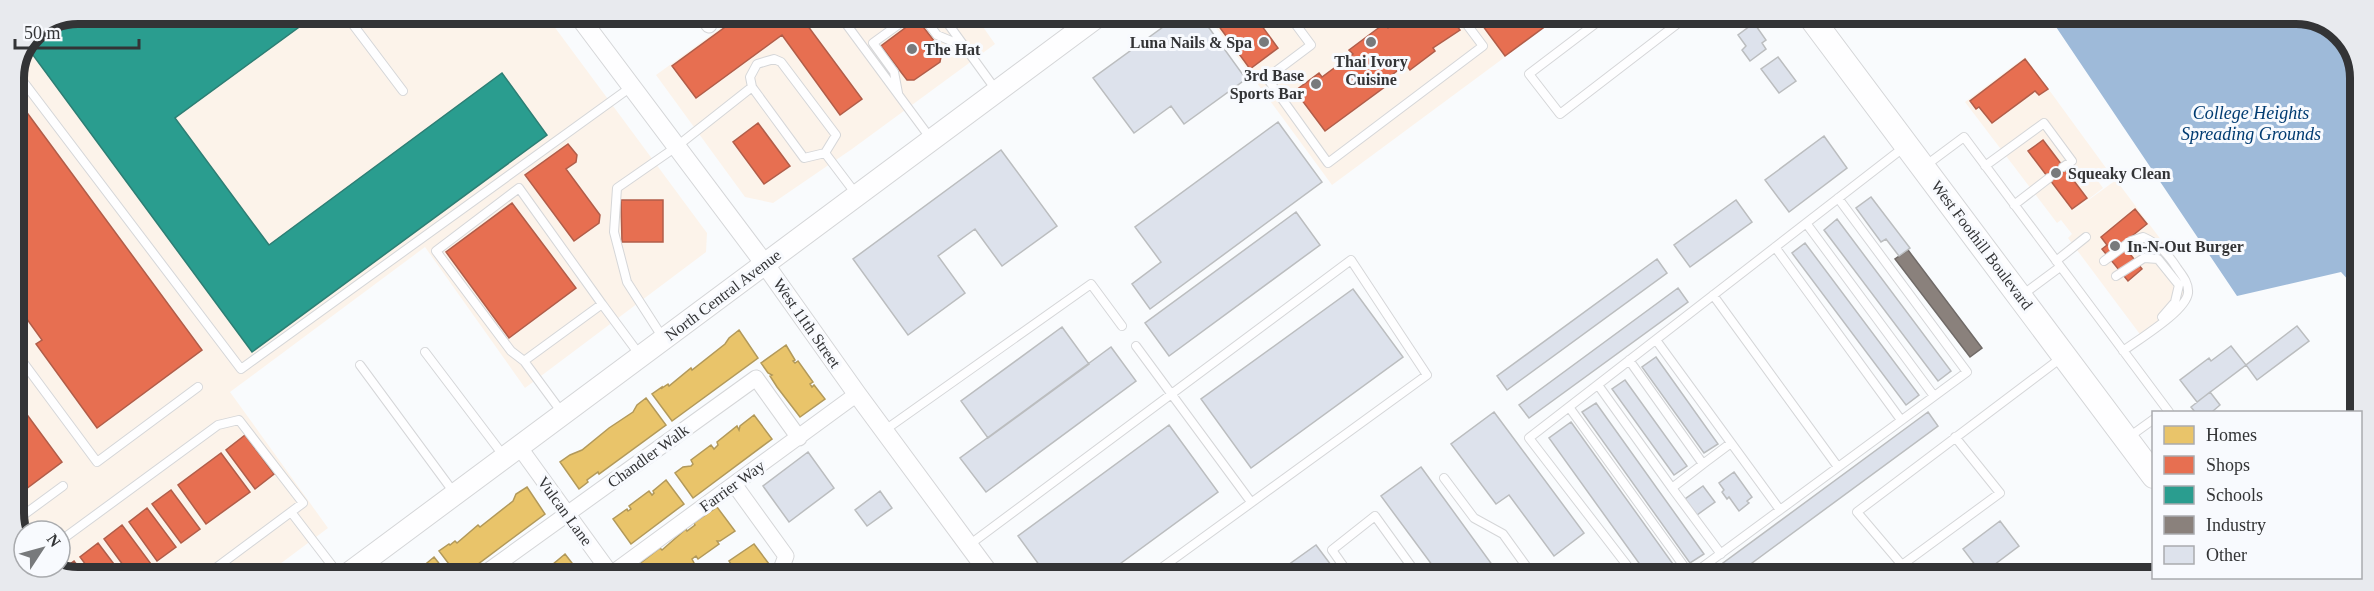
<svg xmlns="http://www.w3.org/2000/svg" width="2374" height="591" font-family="'Times New Roman',serif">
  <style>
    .commercial { fill: #fcf3ea }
    .water { fill: #9ebad9 }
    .homes { fill: #e9c46a; stroke: #b2995a; stroke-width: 1.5 }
    .shops { fill: #e76f51; stroke: #b15d49; stroke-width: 1.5 }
    .schools { fill: #2a9d8f; stroke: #2d7e74; stroke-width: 1.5 }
    .industry { fill: #8a817c; stroke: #706a67; stroke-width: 1.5 }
    .building { fill: #dde2ec; stroke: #bbbdbf; stroke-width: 1.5 }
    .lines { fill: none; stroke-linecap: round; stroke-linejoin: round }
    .service-casing { stroke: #d5d6d8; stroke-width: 10 }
    .minor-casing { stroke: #d5d6d8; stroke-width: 17 }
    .tertiary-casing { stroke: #d5d6d8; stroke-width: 20 }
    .secondary-casing { stroke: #d5d6d8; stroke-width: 23 }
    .primary-casing { stroke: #d5d6d8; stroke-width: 26 }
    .service { stroke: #fefeff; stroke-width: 8 }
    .minor { stroke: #fefeff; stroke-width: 15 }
    .tertiary { stroke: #fefeff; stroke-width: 18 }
    .secondary { stroke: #fefeff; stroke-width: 21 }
    .primary { stroke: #fefeff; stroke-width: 24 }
    .poi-dot { fill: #787a7c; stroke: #f8fafe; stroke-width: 2 }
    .labels { text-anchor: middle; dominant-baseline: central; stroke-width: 6; stroke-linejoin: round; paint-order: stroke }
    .poi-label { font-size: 16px; font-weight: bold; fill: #333436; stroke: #f8fafe; text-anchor: start }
    .street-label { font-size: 16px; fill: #333436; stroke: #f8fafe }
    .water-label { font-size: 18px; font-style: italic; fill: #003b71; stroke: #f8fafe }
    .rim { fill: none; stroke: #333436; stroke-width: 8 }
  </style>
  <rect width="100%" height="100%" fill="#f9fbfd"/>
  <!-- commercial -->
  <path class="commercial" d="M 78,14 L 545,14 L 707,233 L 706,252 L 525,388 L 425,247 L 230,392 L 328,528 L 264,576 L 65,576 L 49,567 L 60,567 L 60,531 L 24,531 L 24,543 L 14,521 L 14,78 L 33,32 Z
    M 740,14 L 974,14 L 995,44 L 852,149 L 773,203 L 745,197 L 656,75 Z
    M 1206,14 L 1563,14 L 1332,185 Z
    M 2025,57 L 2106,168 L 2095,177 L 2103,188 L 2068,215 L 2116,180 L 2189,277 L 2191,297 L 2180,314 L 2145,341 L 2068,238 L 2072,234 L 2061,220 L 2057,223 L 1965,102 Z"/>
  <!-- water -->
  <path class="water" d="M 2048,15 L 2309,15 L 2344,35 L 2360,70 L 2360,293 L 2341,272 L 2237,296 Z"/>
  <!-- homes -->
  <path class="homes" d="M 739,330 L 758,358 L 672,421 L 652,394 L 662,387 L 662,388 L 668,384 L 669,386 L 691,368 L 692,370 L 725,344 L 729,338 Z
    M 786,345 L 795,360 L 793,361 L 795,363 L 798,361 L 813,382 L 810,384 L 812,387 L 814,385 L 825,399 L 800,417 L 777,387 L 770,376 L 772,375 L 768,373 L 761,363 Z
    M 646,398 L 666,425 L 599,474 L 598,472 L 587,480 L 588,482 L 579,489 L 560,462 L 570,455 L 582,450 L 609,428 L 633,412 L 637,405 Z
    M 754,415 L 772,439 L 693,498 L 675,473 L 683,467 L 691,466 L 693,464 L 691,460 L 711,445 L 714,449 L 718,445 L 717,442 L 737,426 L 739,430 L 740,426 Z
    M 666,480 L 684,504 L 631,544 L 613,519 L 627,509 L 628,511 L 631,509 L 629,506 L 649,491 L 652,495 L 654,493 L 653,491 Z
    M 527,487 L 545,514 L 474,567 L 458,576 L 439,551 L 449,544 L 450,545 L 455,541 L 457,543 L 478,525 L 480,527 L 513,501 L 516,494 Z
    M 717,507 L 735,531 L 720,541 L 717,541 L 719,544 L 698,559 L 696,556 L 692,559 L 694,563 L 675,577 L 646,577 L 638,565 L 660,548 L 662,550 L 686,529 L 687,531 L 695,525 L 694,523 Z
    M 754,544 L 772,568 L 762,577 L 709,577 L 724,565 L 726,568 L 731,564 L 729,561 Z
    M 565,554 L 582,576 L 534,576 L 548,566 L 551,569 L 553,567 L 552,565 Z
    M 434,557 L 449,576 L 407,576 L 418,569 L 420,572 L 423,570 L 421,568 Z"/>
  <!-- shops -->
  <path class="shops" d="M 743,14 L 799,14 L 862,99 L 840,115 L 782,35 L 696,98 L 672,66 Z
    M 1210,14 L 1253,14 L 1278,48 L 1250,69 Z
    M 1403,14 L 1448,14 L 1460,30 L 1433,48 L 1435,51 L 1410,70 L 1406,64 L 1383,82 L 1386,86 L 1325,131 L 1295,91 L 1319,73 L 1322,77 L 1353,54 L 1349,50 L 1385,23 L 1388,28 L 1402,18 L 1400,16 Z
    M 1474,14 L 1562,14 L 1505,56 Z
    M 917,19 L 942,51 L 940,62 L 914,80 L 907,80 L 881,46 Z
    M 2025,59 L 2048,89 L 2039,95 L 2035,91 L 1992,123 L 1979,107 L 1976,109 L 1970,101 Z
    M 14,95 L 202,350 L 97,428 L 36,344 L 42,340 L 14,301 Z
    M 758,123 L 790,166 L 764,184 L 733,142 Z
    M 2043,140 L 2087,198 L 2072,209 L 2028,151 Z
    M 568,144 L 577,155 L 576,162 L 566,169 L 600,215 L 599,223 L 574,241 L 525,175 Z
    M 621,200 L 663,200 L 663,242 L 622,242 Z
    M 512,203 L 576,288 L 509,338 L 446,252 Z
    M 2135,209 L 2147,224 L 2122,244 L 2142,269 L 2128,281 L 2102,249 L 2107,245 L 2101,237 Z
    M 14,397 L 62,462 L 14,498 Z
    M 245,435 L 274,474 L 255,489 L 226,450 Z
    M 221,453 L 250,492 L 206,524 L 178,485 Z
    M 171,490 L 200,529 L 181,543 L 152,504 Z
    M 147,508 L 176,547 L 157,561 L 129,522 Z
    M 122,525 L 151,564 L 135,576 L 131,576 L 104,539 Z
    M 98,543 L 123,576 L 94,576 L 80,557 Z
    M 74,561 L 84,576 L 65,576 L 59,572 Z"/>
  <!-- schools -->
  <path class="schools" d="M 78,14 L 317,14 L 175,118 L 269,245 L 502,73 L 547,135 L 252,352 L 27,47 L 33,32 Z"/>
  <!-- industry -->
  <path class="industry" d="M 1908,250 L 1982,348 L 1970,357 L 1895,259 Z"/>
  <!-- building -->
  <path class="building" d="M 1181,14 L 1199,14 L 1246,79 L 1184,124 L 1171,106 L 1134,133 L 1093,78 Z
    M 1754,23 L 1766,40 L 1762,43 L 1766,49 L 1750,61 L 1742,50 L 1746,46 L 1738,35 Z
    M 1778,57 L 1796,81 L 1779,93 L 1761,69 Z
    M 1278,122 L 1322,182 L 1150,309 L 1132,284 L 1161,262 L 1135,227 Z
    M 1824,136 L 1847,168 L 1789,212 L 1765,180 Z
    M 1001,150 L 1057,226 L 1002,266 L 975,229 L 938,256 L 965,293 L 908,335 L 853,259 Z
    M 1871,197 L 1910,248 L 1899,256 L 1886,239 L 1881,242 L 1856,208 Z
    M 1736,200 L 1752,222 L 1690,267 L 1674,245 Z
    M 1296,212 L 1320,245 L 1169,356 L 1145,323 Z
    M 1837,219 L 1951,371 L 1938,381 L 1824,230 Z
    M 1805,243 L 1919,395 L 1906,405 L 1792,253 Z
    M 1657,259 L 1667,273 L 1507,390 L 1497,376 Z
    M 1678,288 L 1688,302 L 1529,418 L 1519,405 Z
    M 1353,289 L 1403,357 L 1251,468 L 1201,399 Z
    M 2297,326 L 2309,341 L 2257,380 L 2246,365 Z
    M 1062,327 L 1089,364 L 988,438 L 961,401 Z
    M 2231,346 L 2246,365 L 2197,402 L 2180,380 L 2209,358 L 2211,361 Z
    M 1111,347 L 1136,381 L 986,492 L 960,458 Z
    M 1656,357 L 1718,444 L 1704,453 L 1642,367 Z
    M 1625,380 L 1687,466 L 1674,475 L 1612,389 Z
    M 2210,392 L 2220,405 L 2213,411 L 2214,412 L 2195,412 L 2191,407 Z
    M 1596,403 L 1704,554 L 1690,563 L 1582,412 Z
    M 1494,412 L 1584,533 L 1554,556 L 1509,495 L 1496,504 L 1451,444 Z
    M 1928,412 L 1938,426 L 1733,577 L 1704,577 Z
    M 1571,422 L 1678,571 L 1669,577 L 1649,577 L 1549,438 Z
    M 1169,425 L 1218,492 L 1102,577 L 1048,577 L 1018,536 Z
    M 808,452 L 834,488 L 789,522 L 763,486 Z
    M 1421,467 L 1501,577 L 1441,577 L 1381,496 Z
    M 1734,472 L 1752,497 L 1747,501 L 1749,503 L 1739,511 L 1729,497 L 1727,499 L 1722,492 L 1724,490 L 1719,483 Z
    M 1703,486 L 1715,502 L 1697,515 L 1685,499 Z
    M 880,491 L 892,508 L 867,526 L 855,510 Z
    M 2000,521 L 2019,546 L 1982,574 L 1963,549 Z
    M 1316,545 L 1340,577 L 1280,577 L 1277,573 Z"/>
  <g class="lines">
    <!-- service casing -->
    <g class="service-casing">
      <path id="service" d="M 345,14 L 403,91
        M 845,14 L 841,17 L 931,139
        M 921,14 L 937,35 L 963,46
        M 941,14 L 996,90
        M 1288,14 L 1311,45 L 1267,78 L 1328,163 L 1483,46 L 1459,14
        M 1608,14 L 1529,74 L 1560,114 L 1690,14
        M 16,72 L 241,369 L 631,87
        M 898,93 L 894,72 L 873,43 L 913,14
        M 825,153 L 804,158 L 752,87 L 750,77 L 757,64 L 774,59 L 781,62 L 836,135 L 825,153 L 856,194
        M 1925,166 L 1964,137 L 2169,412
        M 1985,166 L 2044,123 L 2072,161 L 2063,167
        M 2014,205 L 2049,178
        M 1806,223 L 1934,396
        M 1775,247 L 1901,420
        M 2056,261 L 2086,237
        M 2104,261 L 2131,241 L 2143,237 C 2159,244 2168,254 2177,268 C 2182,275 2189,283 2188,293 C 2186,311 2139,339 2123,351
        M 2116,276 L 2144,258 L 2158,259 L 2179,285 L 2175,302 L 2162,317
        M 1713,295 L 1838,467
        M 2021,296 L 2060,267
        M 663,338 L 627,282 L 614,232 L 617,188 L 676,147 L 752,87
        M 1656,340 L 1780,510
        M 1136,346 L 1251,502
        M 14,350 L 97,462 L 198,387
        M 425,352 L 503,455
        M 1629,360 L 1703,464 L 1731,443
        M 524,361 L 511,351 L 436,251 L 519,188 L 602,304
        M 360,365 L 455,494
        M 1598,385 L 1672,488 L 1703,464
        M 1569,407 L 1691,576
        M 563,414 L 524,361 L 602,304 L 639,354
        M 885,430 L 1091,284 L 1122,326
        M 1955,437 L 2000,493 L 1902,565 L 1857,512 L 2061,358
        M 2129,437 L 2154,419
        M 1444,478 L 1474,518 L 1503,534 L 1534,577
        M 1672,488 L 1721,554
        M 14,522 L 63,486
        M 60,541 L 218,425 L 239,420 L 303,503 L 291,512
        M 969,545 L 1351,260 L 1427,375 L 1149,577
        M 205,576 L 291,512 L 340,576
        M 1351,577 L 1332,550 L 1375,516 L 1419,577
        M 1636,577 L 1529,438 L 1903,148
        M 1689,577 L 1967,372 L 1838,198"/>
    </g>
    <!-- minor casing -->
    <g class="minor-casing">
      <path id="minor" d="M 702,14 L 709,25
        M 520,448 L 611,574
        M 734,484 L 786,556 L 778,577
        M 481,576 L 756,378 L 799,438
        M 607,577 L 857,394"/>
    </g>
    <!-- tertiary casing -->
    <g class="tertiary-casing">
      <path id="tertiary" d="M 577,14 L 764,263 L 857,394 L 992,577"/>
    </g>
    <!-- secondary casing -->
    <g class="secondary-casing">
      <path id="secondary" d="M 345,576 L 1101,14"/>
    </g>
    <!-- primary casing -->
    <g class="primary-casing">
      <path id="primary" d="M 1809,15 L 2154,476"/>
    </g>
    <!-- service -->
    <use href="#service" class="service"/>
    <!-- minor -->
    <use href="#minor" class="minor"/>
    <!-- tertiary -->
    <use href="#tertiary" class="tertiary"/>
    <!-- secondary -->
    <use href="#secondary" class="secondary"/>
    <!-- primary -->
    <use href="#primary" class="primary"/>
  </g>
  <!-- markers -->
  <g class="poi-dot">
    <circle cx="1264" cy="42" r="6"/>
    <circle cx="1371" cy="42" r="6"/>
    <circle cx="912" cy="49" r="6"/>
    <circle cx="1316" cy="84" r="6"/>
    <circle cx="2056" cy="173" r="6"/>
    <circle cx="2115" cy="246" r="6"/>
  </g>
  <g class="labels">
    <!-- poi labels -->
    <g class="poi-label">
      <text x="1252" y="42" text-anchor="end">Luna Nails &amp; Spa</text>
      <text x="924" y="49">The Hat</text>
      <text x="1371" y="61" text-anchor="middle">Thai Ivory<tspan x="1371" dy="18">Cuisine</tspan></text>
      <text x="1304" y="75" text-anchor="end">3rd Base<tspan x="1304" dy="18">Sports Bar</tspan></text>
      <text x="2068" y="173">Squeaky Clean</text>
      <text x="2127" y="246">In-N-Out Burger</text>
    </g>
    <!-- street labels -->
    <g class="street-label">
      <text transform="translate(1982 245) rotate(53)">West Foothill Boulevard</text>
      <text transform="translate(723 295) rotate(-37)">North Central Avenue</text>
      <text transform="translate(807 323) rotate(55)">West 11th Street</text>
      <text transform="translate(648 456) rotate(-36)">Chandler Walk</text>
      <text transform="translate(732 486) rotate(-36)">Farrier Way</text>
      <text transform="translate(565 511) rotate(54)">Vulcan Lane</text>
    </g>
    <!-- water labels -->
    <g class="water-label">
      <text x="2251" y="113">College Heights<tspan x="2251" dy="21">Spreading Grounds</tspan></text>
    </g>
  </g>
  <!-- crop -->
  <path d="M0 0H2374V591H0ZM78 24H2296A54 54 0 0 1 2350 78V513A54 54 0 0 1 2296 567H78A54 54 0 0 1 24 513V78A54 54 0 0 1 78 24Z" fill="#e8eaee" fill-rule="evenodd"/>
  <path class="rim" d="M78 24H2296A54 54 0 0 1 2350 78V513A54 54 0 0 1 2296 567H78A54 54 0 0 1 24 513V78A54 54 0 0 1 78 24Z"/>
  <!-- legend -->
  <rect x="2152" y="411" width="210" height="168" fill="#f8fafe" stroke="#a9abae" stroke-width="1.5"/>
  <rect x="2164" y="426" width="30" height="18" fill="#e9c46a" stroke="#a9abae" stroke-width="1.5"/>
  <text x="2206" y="441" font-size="18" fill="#333436">Homes</text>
  <rect x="2164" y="456" width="30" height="18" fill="#e76f51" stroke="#a9abae" stroke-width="1.5"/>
  <text x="2206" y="471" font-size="18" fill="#333436">Shops</text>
  <rect x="2164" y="486" width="30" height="18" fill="#2a9d8f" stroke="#a9abae" stroke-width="1.5"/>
  <text x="2206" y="501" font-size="18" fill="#333436">Schools</text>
  <rect x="2164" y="516" width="30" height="18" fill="#8a817c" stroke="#a9abae" stroke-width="1.5"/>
  <text x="2206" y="531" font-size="18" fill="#333436">Industry</text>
  <rect x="2164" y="546" width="30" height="18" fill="#dde2ec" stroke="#a9abae" stroke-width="1.5"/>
  <text x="2206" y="561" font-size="18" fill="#333436">Other</text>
  <!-- north arrow -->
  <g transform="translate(42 549) rotate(54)"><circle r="28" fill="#f8fafe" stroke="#a9abae" stroke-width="1.5"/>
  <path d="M0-4.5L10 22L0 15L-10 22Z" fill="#787a7c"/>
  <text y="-9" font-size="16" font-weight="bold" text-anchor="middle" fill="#333436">N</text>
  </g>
  <!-- scale -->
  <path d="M15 39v9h124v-9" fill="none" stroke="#333436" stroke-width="3"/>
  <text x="24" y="39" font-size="18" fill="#333436" stroke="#f8fafe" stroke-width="4.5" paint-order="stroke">50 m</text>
</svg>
